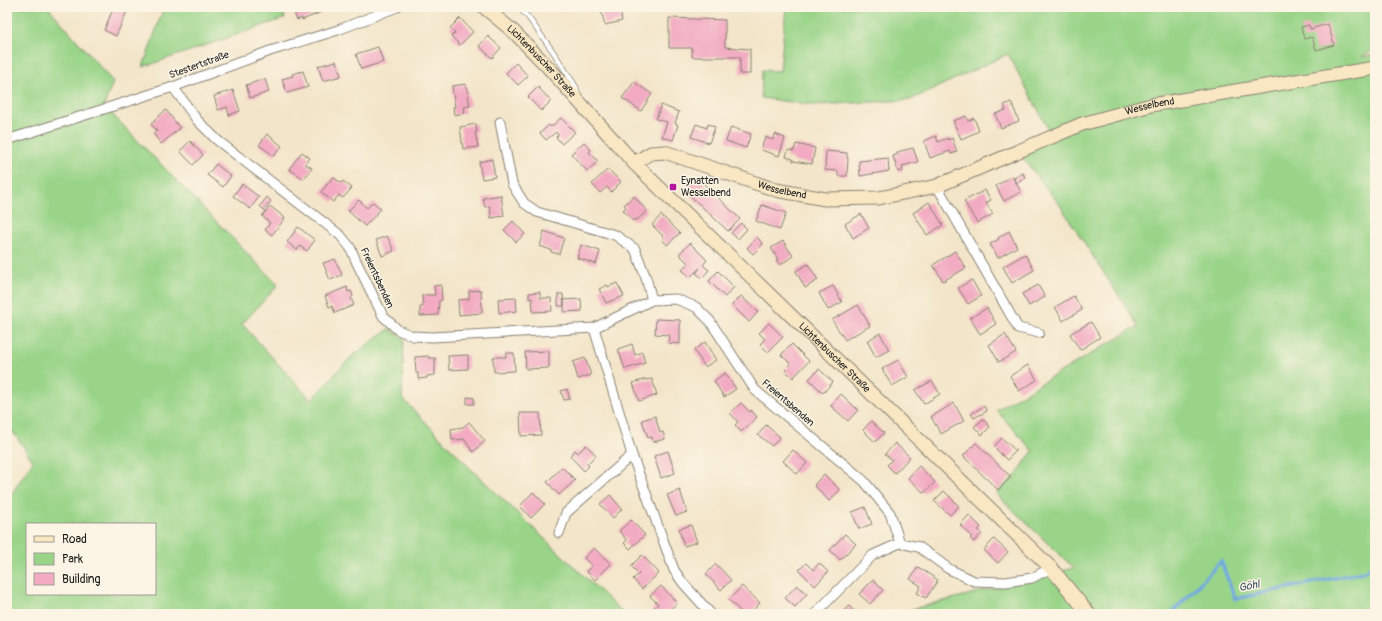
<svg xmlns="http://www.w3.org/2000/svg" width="1382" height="621" font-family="Pangolin,sans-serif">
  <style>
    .green { fill: #99d488; stroke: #5a7852; fill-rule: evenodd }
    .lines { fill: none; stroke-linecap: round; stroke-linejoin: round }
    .stream { stroke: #70a8df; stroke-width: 3.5 }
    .building { fill: #f2abc2 }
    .lane-casing { stroke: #888072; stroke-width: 6 }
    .street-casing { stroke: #888072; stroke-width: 11 }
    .secondary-casing { stroke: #888072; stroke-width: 15 }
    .lane { stroke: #fff; stroke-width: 4.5 }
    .street { stroke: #fff; stroke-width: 9 }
    .secondary { stroke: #f9e7c3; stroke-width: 13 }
    .poi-dot { fill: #b5179e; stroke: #fcf5e5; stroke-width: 1.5 }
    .labels { text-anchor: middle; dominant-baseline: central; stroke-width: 3; stroke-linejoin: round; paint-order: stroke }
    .street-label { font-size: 10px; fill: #1c1c1c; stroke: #fcf5e5 }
    .poi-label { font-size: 10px; fill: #1c1c1c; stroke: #fcf5e5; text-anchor: start }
    .water-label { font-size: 11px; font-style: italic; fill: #3e546a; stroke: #fcf5e5 }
  </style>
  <rect width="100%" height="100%" fill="#fcf5e5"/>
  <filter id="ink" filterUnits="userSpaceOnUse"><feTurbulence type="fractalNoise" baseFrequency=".025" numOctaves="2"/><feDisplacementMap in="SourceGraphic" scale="8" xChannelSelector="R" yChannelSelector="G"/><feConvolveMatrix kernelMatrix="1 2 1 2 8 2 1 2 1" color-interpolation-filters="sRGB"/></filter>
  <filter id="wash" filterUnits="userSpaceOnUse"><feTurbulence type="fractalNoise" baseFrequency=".012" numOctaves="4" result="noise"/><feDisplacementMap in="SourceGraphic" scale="16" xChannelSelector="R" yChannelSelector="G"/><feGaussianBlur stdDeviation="0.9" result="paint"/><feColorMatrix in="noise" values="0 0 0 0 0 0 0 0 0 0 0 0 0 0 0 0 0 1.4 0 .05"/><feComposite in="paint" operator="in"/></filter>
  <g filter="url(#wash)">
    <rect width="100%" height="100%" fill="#f3e5c9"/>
    <!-- green -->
    <path class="green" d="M 7,7 L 48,7 L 113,82 L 104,106 L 278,285 L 242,324 L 311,400 L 352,356 L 389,329 L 404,338 L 402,398 L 471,469 L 624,614 L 7,614 L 7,501 L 33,461 L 7,423 ZM 27,524 L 155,524 L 155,594 L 27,594 Z
      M 164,7 L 282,7 L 285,18 L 143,67 Z
      M 786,7 L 1375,7 L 1375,49 L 1362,57 L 1375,55 L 1375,614 L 907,614 L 912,609 L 1074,568 L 996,494 L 1015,476 L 1033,451 L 996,410 L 1138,326 L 1060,205 L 1015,148 L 1051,134 L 1008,54 L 910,100 L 813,105 L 761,98 L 762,70 L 780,71 Z"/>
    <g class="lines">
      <!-- stream -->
      <path class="stream" d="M 1171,614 L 1221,561 L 1235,599 L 1363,572 L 1375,564"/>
    </g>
    <g id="blocks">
      <!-- building -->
      <path class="building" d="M 114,7 L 129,7 L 116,36 L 104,30 Z
        M 292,7 L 328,7 L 329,9 L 302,20 L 302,18 L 297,20 Z
        M 600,7 L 627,7 L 627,8 L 620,9 L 622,21 L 605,25 Z
        M 460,18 L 473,32 L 460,45 L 451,36 L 455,33 L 450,28 Z
        M 669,18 L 725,20 L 725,47 L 750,49 L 750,74 L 740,74 L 740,57 L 692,57 L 692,48 L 669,48 Z
        M 1328,24 L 1334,45 L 1316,50 L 1312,37 L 1304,39 L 1301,27 L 1309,25 L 1310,29 Z
        M 488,36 L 501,48 L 492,58 L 479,46 Z
        M 378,47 L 383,62 L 361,69 L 356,54 Z
        M 336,61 L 341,76 L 323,81 L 318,66 Z
        M 516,63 L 528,76 L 518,85 L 506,73 Z
        M 303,71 L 308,87 L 287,93 L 282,79 L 293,76 L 292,74 Z
        M 265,79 L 269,92 L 250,98 L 246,85 Z
        M 634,82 L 652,94 L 641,111 L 622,98 Z
        M 466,84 L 470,106 L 464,107 L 465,113 L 454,115 L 453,107 L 455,107 L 452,86 Z
        M 538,87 L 551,101 L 541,111 L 528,97 Z
        M 233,90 L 240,111 L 229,115 L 227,107 L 218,110 L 214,96 Z
        M 1011,102 L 1019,121 L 1001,128 L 995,114 L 1006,110 L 1004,105 Z
        M 661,105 L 679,112 L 675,123 L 678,125 L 673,140 L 662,137 L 667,122 L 656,119 Z
        M 166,110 L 180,128 L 161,144 L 153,133 L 157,131 L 151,124 L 155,121 L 154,120 Z
        M 966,116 L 968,121 L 974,118 L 979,131 L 961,139 L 953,121 Z
        M 561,118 L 575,132 L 562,144 L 556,137 L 558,135 L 556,132 L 546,140 L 540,133 L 549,125 L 551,127 Z
        M 476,124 L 477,132 L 475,132 L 478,147 L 463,149 L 460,127 Z
        M 696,124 L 707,128 L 708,124 L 715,127 L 709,143 L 691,137 Z
        M 731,127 L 751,134 L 746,148 L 726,141 Z
        M 267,134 L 282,146 L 274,156 L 259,145 Z
        M 775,134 L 785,138 L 779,156 L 761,150 L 765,137 L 773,140 Z
        M 936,136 L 938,142 L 948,138 L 948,140 L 952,138 L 957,152 L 951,154 L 950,151 L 930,158 L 924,141 Z
        M 190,141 L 203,155 L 193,165 L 180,151 Z
        M 584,142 L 591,150 L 589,152 L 598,161 L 587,171 L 571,154 Z
        M 796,144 L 815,148 L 812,164 L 793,161 L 793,159 L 786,157 L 788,150 L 794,151 Z
        M 913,148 L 918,162 L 902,166 L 903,171 L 898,172 L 893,156 L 898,154 L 897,152 Z
        M 826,151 L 847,153 L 847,158 L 848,158 L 847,176 L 838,176 L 838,171 L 825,170 Z
        M 302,152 L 310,158 L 305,164 L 312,168 L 304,179 L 289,169 Z
        M 888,158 L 889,171 L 860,176 L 859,161 Z
        M 492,159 L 495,177 L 482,179 L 479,162 Z
        M 216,164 L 231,176 L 223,187 L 207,175 Z
        M 608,169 L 621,182 L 611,192 L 607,187 L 600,193 L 592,184 Z
        M 1023,173 L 1025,178 L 1017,183 L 1014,178 Z
        M 1012,176 L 1021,192 L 1004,201 L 996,186 Z
        M 333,177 L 341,183 L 343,181 L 352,188 L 343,198 L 339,195 L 333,202 L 321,192 Z
        M 697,177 L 740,219 L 728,231 L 684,190 Z
        M 242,184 L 259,197 L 250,209 L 233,196 Z
        M 985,190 L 991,200 L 986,203 L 993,214 L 977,223 L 964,201 Z
        M 501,195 L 504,216 L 491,218 L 490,206 L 485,207 L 483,198 Z
        M 634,196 L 647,211 L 637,220 L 636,219 L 633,221 L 623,210 L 626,207 L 624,205 Z
        M 267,197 L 271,201 L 264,210 L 260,206 Z
        M 359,200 L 367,208 L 373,202 L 381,209 L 365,226 L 348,211 Z
        M 929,202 L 943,225 L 927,235 L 913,213 Z
        M 762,205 L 786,213 L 780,230 L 756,221 Z
        M 270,206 L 285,218 L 272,235 L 265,230 L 270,223 L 262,216 Z
        M 861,214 L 869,228 L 853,238 L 845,224 Z
        M 661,215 L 680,233 L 667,245 L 662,239 L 664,237 L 652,225 Z
        M 513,221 L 525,234 L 516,242 L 504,230 Z
        M 741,223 L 747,229 L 738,239 L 731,233 Z
        M 298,227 L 315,240 L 307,251 L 300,246 L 297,250 L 287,242 Z
        M 544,231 L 564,238 L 559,254 L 551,252 L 551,250 L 540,246 Z
        M 1009,231 L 1017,247 L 998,258 L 990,244 L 999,239 L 998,238 Z
        M 387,236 L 394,251 L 382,256 L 376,240 Z
        M 757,237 L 763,244 L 753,254 L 747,248 Z
        M 783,241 L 793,256 L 780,265 L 776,260 L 778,259 L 771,248 Z
        M 690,243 L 707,260 L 703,265 L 709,270 L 702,278 L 696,273 L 700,268 L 690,277 L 682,270 L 688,263 L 679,254 Z
        M 581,245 L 600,251 L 596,264 L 577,258 Z
        M 955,251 L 966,268 L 943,281 L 933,265 Z
        M 1025,254 L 1034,270 L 1012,283 L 1003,267 Z
        M 335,259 L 342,275 L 330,280 L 323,263 Z
        M 808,264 L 818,280 L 805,288 L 796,271 Z
        M 718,271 L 734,287 L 725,297 L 709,281 Z
        M 972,280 L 981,296 L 968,304 L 958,288 Z
        M 617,283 L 624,296 L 606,303 L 599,289 L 607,285 L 608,287 Z
        M 441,285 L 442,300 L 439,301 L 438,315 L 420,316 L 420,307 L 423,307 L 422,295 L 435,295 L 434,286 Z
        M 1038,285 L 1045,297 L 1029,306 L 1022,294 Z
        M 833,286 L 842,302 L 828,310 L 819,293 Z
        M 347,287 L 348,292 L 351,291 L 353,296 L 351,298 L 354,305 L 335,313 L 332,306 L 329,307 L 325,296 Z
        M 481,290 L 482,313 L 459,315 L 458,300 L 469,299 L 469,291 Z
        M 540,292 L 540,298 L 551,298 L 552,311 L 533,312 L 532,298 L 529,299 L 529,293 Z
        M 558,294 L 563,294 L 564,306 L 558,306 Z
        M 741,296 L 758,312 L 749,322 L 732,305 Z
        M 1074,296 L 1082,310 L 1063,321 L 1055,307 Z
        M 516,298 L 517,311 L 499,313 L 498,299 Z
        M 581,299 L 582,311 L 564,312 L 564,300 Z
        M 858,305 L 870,326 L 845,340 L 832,320 Z
        M 987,308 L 996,324 L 980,334 L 970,318 Z
        M 656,319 L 680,320 L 680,344 L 668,343 L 669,335 L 655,334 Z
        M 1091,322 L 1100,337 L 1080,350 L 1070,334 Z
        M 769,323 L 783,337 L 768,352 L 760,344 L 765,339 L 759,333 Z
        M 880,333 L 889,350 L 876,357 L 867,341 Z
        M 1005,334 L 1016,352 L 999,362 L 989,345 Z
        M 705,342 L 716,360 L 705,367 L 694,350 Z
        M 632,344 L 635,355 L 642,352 L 645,363 L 625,369 L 618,349 Z
        M 792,344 L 809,361 L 793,378 L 785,370 L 791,364 L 781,355 Z
        M 549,351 L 549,368 L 526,369 L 525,352 Z
        M 506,353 L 514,353 L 515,371 L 494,372 L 493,357 L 506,357 Z
        M 468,355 L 468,369 L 449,370 L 448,356 Z
        M 428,356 L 429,358 L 435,358 L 435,375 L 427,376 L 427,378 L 418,379 L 418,373 L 416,373 L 415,357 Z
        M 585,358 L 591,375 L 578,379 L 573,362 Z
        M 898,360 L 908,377 L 892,386 L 882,369 Z
        M 1028,365 L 1037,380 L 1019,391 L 1010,376 Z
        M 819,369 L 833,382 L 823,393 L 809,379 Z
        M 725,373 L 736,389 L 724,397 L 714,381 Z
        M 646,379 L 646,380 L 652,379 L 657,395 L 639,401 L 633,383 Z
        M 932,381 L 940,394 L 924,404 L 915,390 Z
        M 567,389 L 570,399 L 564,400 L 561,391 Z
        M 841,394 L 858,410 L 848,421 L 831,406 Z
        M 467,397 L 474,398 L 474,404 L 467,404 Z
        M 741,403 L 750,412 L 751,410 L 757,417 L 741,432 L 735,425 L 738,422 L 730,413 Z
        M 954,403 L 964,421 L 941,434 L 931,417 Z
        M 984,406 L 987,411 L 974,418 L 971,414 Z
        M 520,413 L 540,413 L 541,435 L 521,436 Z
        M 655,416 L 660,433 L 663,432 L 665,439 L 653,442 L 652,437 L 648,438 L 642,420 Z
        M 983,419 L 990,427 L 982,435 L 974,427 Z
        M 871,421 L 884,433 L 875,442 L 863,430 Z
        M 469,422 L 485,441 L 473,452 L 464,439 L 452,440 L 451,429 L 463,427 Z
        M 766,425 L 780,437 L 772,446 L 758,435 Z
        M 1002,438 L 1016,451 L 1007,460 L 994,447 Z
        M 895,443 L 910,457 L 895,473 L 887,465 L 892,460 L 885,454 Z
        M 976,443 L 1011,477 L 998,490 L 963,456 Z
        M 586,445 L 596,455 L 587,464 L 589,466 L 584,471 L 570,456 L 575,450 L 578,453 Z
        M 793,450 L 807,463 L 797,474 L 783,461 Z
        M 668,451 L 675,473 L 661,478 L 654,456 Z
        M 919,466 L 935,482 L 924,493 L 908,478 Z
        M 562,467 L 575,480 L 559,495 L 547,482 Z
        M 824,474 L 840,490 L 829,501 L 814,485 Z
        M 680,490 L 687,512 L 676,516 L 667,495 Z
        M 944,491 L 959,506 L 950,515 L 934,501 Z
        M 533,492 L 545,504 L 531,518 L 520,506 Z
        M 610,495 L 622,509 L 613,518 L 600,504 Z
        M 865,507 L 872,524 L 859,529 L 852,512 Z
        M 969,515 L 981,527 L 978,530 L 982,533 L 974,542 L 970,538 L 972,536 L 960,525 Z
        M 631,520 L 645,535 L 630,549 L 624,543 L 627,540 L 619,531 Z
        M 691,525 L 697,542 L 684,546 L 679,529 Z
        M 845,534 L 856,544 L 840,560 L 830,550 Z
        M 994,539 L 1008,552 L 998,563 L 984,550 Z
        M 594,548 L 611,564 L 595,580 L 586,571 L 592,566 L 584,558 Z
        M 642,555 L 659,573 L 642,589 L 633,579 L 639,574 L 631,566 Z
        M 806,563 L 813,570 L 819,563 L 828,572 L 815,586 L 799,570 Z
        M 716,564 L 731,580 L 721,590 L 706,574 Z
        M 918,567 L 938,580 L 926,598 L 917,593 L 921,586 L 910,579 Z
        M 873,580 L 883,590 L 870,604 L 859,594 Z
        M 797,585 L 807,594 L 795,607 L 785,598 Z
        M 661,586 L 677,603 L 665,614 L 656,614 L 652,610 L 658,604 L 650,596 Z
        M 742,586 L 760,603 L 749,614 L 743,614 L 729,600 Z
        M 849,606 L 857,614 L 840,614 Z"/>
    </g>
  </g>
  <g filter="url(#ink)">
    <use href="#blocks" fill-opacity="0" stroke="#888072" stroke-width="1"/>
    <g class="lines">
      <!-- lane casing -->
      <g class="lane-casing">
        <path id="lane" d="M 518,7 L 528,17 L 554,53 L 576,87 L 578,94"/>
      </g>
      <!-- street casing -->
      <g class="street-casing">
        <path id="street" d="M 173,87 L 197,120 L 217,140 L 340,235 L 350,247 L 357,263 L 383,316 L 398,330 L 413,336 L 432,337 L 594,328 L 632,455 L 674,570 L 683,583 L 711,614
          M 500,122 L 512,184 L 524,203 L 537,212 L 615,235 L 635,249 L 646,278 L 652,300 L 676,299 L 696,307 L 710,321 L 755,390 L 864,481 L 890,513 L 900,543 L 919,547 L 949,569 L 974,581 L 1006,582 L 1032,578 L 1051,568
          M 7,140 L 173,87 L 270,51 L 338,30 L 397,7
          M 937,186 L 1018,328 L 1039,333
          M 594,328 L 652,300
          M 559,533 L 566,513 L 632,455
          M 815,614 L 873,555 L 900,543"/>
      </g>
      <!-- secondary casing -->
      <g class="secondary-casing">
        <g id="secondary">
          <path id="s1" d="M 484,7 L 514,32 L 547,66 L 634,163 L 1051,568 L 1089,614"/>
          <path id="s2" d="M 634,163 L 651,153 L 665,152 L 776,190 L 825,199 L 879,198 L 937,186 L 1082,124 L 1151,105 L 1375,68"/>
        </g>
      </g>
      <!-- lane -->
      <use href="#lane" class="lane"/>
      <!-- street -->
      <use href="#street" class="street"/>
      <!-- secondary -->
      <use href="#secondary" class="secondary"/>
    </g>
  </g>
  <!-- markers -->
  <rect class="poi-dot" x="669" y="183" width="8" height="8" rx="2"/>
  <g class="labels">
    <!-- street labels -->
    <g class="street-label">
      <text stroke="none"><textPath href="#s1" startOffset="79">Lichtenbuscher Straße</textPath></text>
      <text transform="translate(199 65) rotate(-20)">Stestertstraße</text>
      <text stroke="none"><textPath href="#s2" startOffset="542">Wesselbend</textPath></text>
      <text stroke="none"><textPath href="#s2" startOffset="157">Wesselbend</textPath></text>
      <text transform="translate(377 278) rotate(65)">Freientsbenden</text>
      <text stroke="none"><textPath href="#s1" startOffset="496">Lichtenbuscher Straße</textPath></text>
      <text transform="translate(788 403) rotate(41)">Freientsbenden</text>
    </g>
    <!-- poi labels -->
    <g class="poi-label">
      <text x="681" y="181">Eynatten<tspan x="681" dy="12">Wesselbend</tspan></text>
    </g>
    <!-- water labels -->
    <g class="water-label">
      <text transform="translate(1249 586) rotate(-12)">Göhl</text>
    </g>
  </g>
  <!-- margin -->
  <rect width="1382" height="621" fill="none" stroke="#fcf5e5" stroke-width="24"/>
  <!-- legend -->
  <rect x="26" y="523" width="130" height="72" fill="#fcf5e5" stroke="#a29e95"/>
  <rect x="34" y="536" width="20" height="6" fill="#f9e7c3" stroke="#a29e95"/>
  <text x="62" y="543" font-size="12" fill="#1c1c1c">Road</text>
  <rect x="34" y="553" width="20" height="12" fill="#99d488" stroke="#a29e95"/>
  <text x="62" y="563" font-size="12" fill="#1c1c1c">Park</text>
  <rect x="34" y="573" width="20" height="12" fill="#f2abc2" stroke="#a29e95"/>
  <text x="62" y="583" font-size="12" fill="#1c1c1c">Building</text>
</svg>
